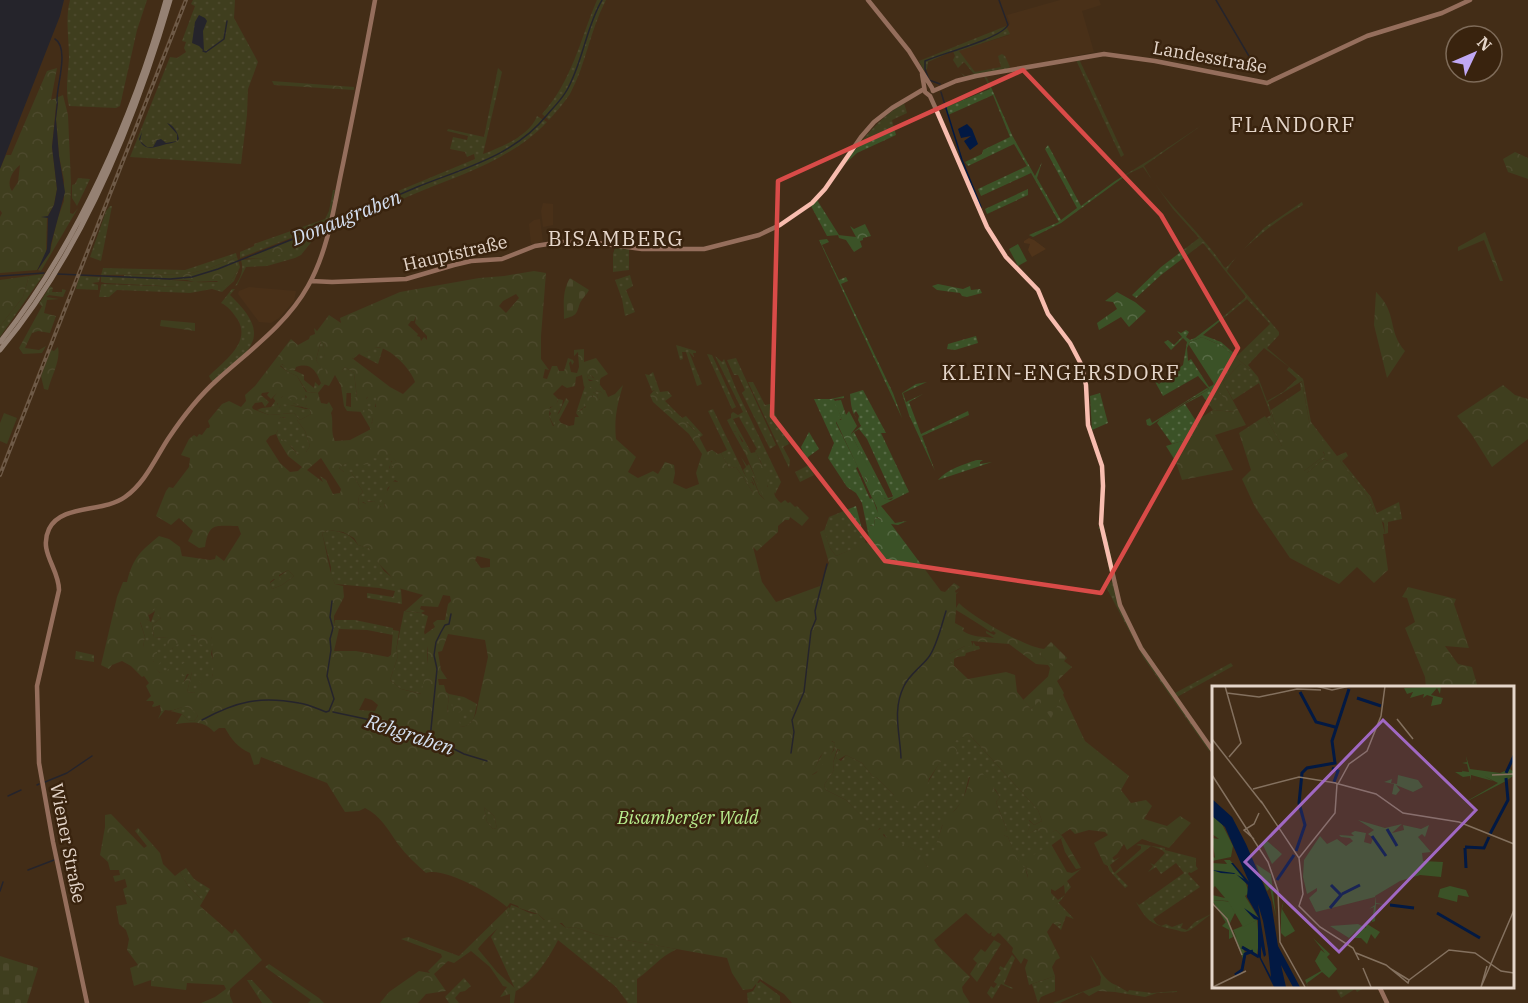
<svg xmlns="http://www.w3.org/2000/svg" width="1528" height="1003" font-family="'IBM Plex Serif',serif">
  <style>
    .built { fill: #50341a }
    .green { fill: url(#green-dots); fill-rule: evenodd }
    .forest { fill: url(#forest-crowns); fill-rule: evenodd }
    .cemetery { fill: url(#cemetery-stones) }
    .pitch { fill: #3b5227 }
    .water { fill: #021943 }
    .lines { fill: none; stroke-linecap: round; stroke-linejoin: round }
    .stream { stroke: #021943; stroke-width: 1.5 }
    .major { stroke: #f8bdaf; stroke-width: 4.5 }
    .highway { stroke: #f9e7e2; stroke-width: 5 }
    .rail-casing { stroke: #a39181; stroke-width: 4 }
    .rail { stroke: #39230e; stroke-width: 1.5; stroke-dasharray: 4.5; stroke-linecap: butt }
    .marked { fill: none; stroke: #d94b48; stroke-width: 4.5; stroke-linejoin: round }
    .labels { text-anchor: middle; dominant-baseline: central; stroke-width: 5; stroke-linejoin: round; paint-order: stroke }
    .street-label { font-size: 18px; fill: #e5d6ca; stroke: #39230e }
    .park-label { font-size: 18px; font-style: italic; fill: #b9ee8e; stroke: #39230e }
    .water-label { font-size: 20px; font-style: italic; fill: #d4dff0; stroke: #39230e }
    .quarter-label { font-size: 21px; letter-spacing: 1.5px; fill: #e5d6ca; stroke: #39230e }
    .inset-river { fill: none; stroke: #021943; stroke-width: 3 }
    .inset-road { fill: none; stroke: #84715f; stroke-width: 1.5 }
    .view { fill: #a068c3; fill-opacity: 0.15; stroke: #a068c3; stroke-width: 3 }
    .inset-edge { fill: none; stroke: #e5d6ca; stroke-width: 3 }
  </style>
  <defs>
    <pattern id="green-dots" width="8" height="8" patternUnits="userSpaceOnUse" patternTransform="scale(1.5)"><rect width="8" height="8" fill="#3b5227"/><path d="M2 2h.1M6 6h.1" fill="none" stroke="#576a45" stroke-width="1.8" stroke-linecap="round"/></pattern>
    <pattern id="forest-crowns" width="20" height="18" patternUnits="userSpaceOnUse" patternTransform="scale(1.5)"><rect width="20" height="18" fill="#3b5227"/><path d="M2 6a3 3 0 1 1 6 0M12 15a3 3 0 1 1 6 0" fill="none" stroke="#576a45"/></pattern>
    <pattern id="cemetery-stones" width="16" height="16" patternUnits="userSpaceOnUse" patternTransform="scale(1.5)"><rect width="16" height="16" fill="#3b5227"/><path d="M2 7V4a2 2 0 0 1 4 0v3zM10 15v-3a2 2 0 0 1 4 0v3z" fill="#576a45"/></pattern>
  </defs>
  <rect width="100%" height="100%" fill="#432d18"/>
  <!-- built -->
  <path class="built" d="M 183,0 L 187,0 L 0,479 L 0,468 Z
    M 1060,0 L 1099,0 L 1101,5 L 1082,11 L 1094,52 L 1025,66 L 976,74 L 958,51 L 1009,35 L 1006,26 L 1010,24 L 1007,15 Z
    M 543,203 L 553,204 L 553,225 L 543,227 L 541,211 Z
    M 540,219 L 543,242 L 531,244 L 529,224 L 534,220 Z
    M 1029,238 L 1034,240 L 1046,249 L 1032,257 L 1028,250 L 1030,244 L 1024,243 L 1024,241 Z
    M 249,287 L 296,291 L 294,301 L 279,318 L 271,323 L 259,322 L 238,294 L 239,291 Z"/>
  <!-- green -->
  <path class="green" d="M 70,0 L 147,0 L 137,30 L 120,106 L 116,108 L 69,106 C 65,90 68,75 69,58 C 69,38 65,19 70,0 Z
    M 193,0 L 235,0 L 234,18 L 258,62 L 248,89 L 247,115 L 241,164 L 130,157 L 170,57 L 177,58 L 186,52 L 184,48 L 186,42 L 182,41 L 195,6 L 191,4 Z
    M 597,0 L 606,0 C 590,30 586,64 570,94 C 564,103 556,112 549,120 L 542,114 C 572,81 580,40 597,0 Z
    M 1006,26 L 1010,34 L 959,51 L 975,72 L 1001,67 L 998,56 L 1002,54 L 1005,56 L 1010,67 L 1008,69 L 965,77 L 960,72 L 965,76 L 974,74 L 964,62 L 958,68 L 953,60 L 955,56 L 953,51 L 928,62 L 927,69 L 924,71 L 919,61 Z
    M 1079,59 L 1124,155 L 1121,157 L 1076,60 Z
    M 498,68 L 502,72 L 483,154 C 501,147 530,136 537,116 L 547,122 C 513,158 464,174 419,192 C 403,198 388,207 373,214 C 360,220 347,224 334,229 L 338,216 L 475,159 L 474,154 L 467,157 L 465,152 L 450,149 L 453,137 L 467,140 L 468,136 L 447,131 L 448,129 L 484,137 Z
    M 984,76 L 987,78 L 1012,135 L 1035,176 L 1042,162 L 1037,178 L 1061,220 L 1077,208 L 1045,149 L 1048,145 L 1081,206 L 1115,181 L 1151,159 L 1202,125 L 1144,166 C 1164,204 1201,231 1224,267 L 1226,268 L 1264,228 L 1302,202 L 1303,205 C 1284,215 1235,251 1227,271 L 1279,332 L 1279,335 L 1267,348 L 1303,379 L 1311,422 L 1337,456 L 1346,452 L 1348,456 L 1342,461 L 1371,497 L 1377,513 L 1399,502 L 1402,519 L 1388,522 L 1388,533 L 1385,534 L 1384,523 L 1375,515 L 1369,499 L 1340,461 L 1347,456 L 1328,461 L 1324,459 L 1307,473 L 1304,473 L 1304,471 L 1325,455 L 1309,421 L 1302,381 L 1268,402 L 1274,421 L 1287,446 L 1282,446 L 1266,418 L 1271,415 L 1259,383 L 1233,400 L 1223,382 L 1240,364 L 1251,370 L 1222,346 L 1202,337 L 1190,342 L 1187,348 L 1188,361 L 1191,359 L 1209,387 L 1213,385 L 1214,383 L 1235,412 L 1213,410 L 1202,395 L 1185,404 L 1196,421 L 1196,437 L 1172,444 L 1157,423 L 1160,419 L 1209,389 L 1198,376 L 1163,396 L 1154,380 L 1159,384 L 1183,365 L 1187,342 L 1183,338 L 1171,350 L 1164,342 L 1168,340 L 1174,345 L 1182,337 L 1177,331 L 1181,333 L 1186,330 L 1189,332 L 1186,337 L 1190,340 L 1195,338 L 1224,316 L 1246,297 L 1203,243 L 1161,275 L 1136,298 L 1132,295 L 1161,267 L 1199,238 L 1173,209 L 1143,167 L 1128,174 L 1061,223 L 1033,237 L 1029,235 L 1059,222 L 1031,173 L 981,196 L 978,189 L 1027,166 L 1014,144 L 968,166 L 965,162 L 982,154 L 983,150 L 1010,137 L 993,95 L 948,115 L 946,107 L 990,89 ZM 1247,299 L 1270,324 L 1237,356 L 1221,342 L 1203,335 ZM 1264,348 L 1289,367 L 1287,370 L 1297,379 L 1283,392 L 1267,401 L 1258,377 L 1248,365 Z
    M 904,103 L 907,113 L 892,120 L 896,135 L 857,153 L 845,164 C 862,139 878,119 904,103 Z
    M 78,178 L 90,179 L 77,206 L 72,198 L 72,185 L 75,184 Z
    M 1028,189 L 1028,195 L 987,214 L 985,209 Z
    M 333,190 L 335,190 L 329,223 L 240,258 L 240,252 L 254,246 L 254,244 L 325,219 L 329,211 Z
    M 817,200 L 839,235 L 827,236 L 811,206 Z
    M 110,206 L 112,206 L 101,261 L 90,257 L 106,211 Z
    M 328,226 L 325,235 L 313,240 L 301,255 L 295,258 L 267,266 L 246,267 L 237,285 L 235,286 C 241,277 244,270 241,260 L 263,258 L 289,251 L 300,245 L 317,230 Z
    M 827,239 L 829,242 L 822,245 L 839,280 L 846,277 L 848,281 L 841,284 L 893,393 L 902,418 L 819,240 Z
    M 615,248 L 629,248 L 629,270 L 613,272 L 613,254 Z
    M 236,253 L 237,257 L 208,269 L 187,274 L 101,275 L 103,268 L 185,270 Z
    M 238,262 L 240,267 L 234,281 L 222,292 L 212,289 L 190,293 L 117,290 L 109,297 L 99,297 L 101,285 L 102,284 L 182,287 L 105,283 L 101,282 L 101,276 C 133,277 164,279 196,282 C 208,283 218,281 230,283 L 240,267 Z
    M 44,274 L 0,337 L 0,326 L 23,297 L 29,276 Z
    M 630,275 L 633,286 L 626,290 L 635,312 L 625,316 L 622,299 L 615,280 Z
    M 79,276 L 100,277 L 99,282 L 92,283 L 98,285 L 98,290 L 76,289 Z
    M 232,289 L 235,289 L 230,295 C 274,337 251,349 214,382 L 211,380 L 209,376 C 224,361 251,343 238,320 C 233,313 228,306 221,303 Z
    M 976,336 L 978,343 L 955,350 L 947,349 L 948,344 Z
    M 321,341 L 323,341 L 327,375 L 325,375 L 316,360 Z
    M 676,345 L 696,351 L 696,353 L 693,353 L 694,357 L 689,352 L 702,384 L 697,386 L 686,352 L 682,352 L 683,359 L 680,360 Z
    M 374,347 L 383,348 L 378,364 L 359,354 L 353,359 L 352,357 C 359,351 366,355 374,347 Z
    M 707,354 L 712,355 L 736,407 L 732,409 Z
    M 715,356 L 722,362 L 724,359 L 737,391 L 781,482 L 775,494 L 773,490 L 768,487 L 761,462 L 755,451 L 757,449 L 739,417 L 733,419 L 751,452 L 736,431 L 733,432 L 727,420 L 731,418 L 731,414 L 733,412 L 738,415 L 743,412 Z
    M 736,358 L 776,445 L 770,449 L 742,393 L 745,390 L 738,375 L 734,375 L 727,360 Z
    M 281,364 L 304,375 L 304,380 L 314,388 L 315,382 L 319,386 L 321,383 L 325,384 L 318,393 L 307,392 L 297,376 L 288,372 L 280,365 Z
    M 345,367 L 354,373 L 357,398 L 351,398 L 351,393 L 346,393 L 342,370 Z
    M 653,372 L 660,392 L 668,391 L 672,396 L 665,401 L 682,418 L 686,416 L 703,435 L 699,438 C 694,425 680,419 670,410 C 664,405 659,397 654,390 L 652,391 L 645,374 L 649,375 Z
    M 591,375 L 593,378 L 600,379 L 600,384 L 595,387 L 597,392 L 600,391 L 606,396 L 602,396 L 599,400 L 597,397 L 598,395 L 593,392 L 593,396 L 588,397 L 595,401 L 588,404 L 586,397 L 583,396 L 586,406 L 576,413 L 587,380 L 588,385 L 594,389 L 590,385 L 595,382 L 599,383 L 588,379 L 587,376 Z
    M 748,382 L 753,382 L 765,405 L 770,404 L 789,444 L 783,447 L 790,460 L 789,468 Z
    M 927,382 L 903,393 L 906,402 L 923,394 L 909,402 L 921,434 L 968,411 L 969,415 L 922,436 L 935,471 L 909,415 L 902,393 L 916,384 Z
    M 863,390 L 886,433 L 881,433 L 909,492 L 887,500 L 883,497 L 851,434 L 861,426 L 858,420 L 859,416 L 856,411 L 854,414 L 857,419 C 851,411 851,404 850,394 ZM 859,429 L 867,439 L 893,496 L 892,497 L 888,498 L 854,432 Z
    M 1100,393 L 1108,423 L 1092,430 L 1090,396 Z
    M 305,395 L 307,405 L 305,408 L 293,403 L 282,403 L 306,409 L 309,408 L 311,414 L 300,420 L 294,413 L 269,415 L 257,410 L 262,408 L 271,407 L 276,400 L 279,408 L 281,405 L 281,398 L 283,396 Z
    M 369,395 L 377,395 C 377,406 371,414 373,422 L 371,423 L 374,428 L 370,430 L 370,428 L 360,411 L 362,412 L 365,401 Z
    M 844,396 L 844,398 L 834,399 L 842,419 L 836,419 L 836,423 L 858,467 L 856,468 L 870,499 L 872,498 L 862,476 L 864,475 L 879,516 L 879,518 L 875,517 L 874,526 L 870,525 L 872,537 L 870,542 L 862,503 L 856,493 L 847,487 L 828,458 L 834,443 L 814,399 L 831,399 Z
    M 558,399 L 563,400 C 562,412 554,413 556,426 L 554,426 L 549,416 L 551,414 L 549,409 L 557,403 Z
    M 713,409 L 754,494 L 736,467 L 729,468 L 721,453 L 727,450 L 708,411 Z
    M 281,417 L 297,420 L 305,431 L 310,446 L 306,452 L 298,455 L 292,447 L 281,439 L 279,441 L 276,434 L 278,430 L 277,421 Z
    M 809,432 L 819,449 L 808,457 L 807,461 L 801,447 Z
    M 390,454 L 396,461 L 391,461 L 394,465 L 392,467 L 389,465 L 389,468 L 398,474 L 400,483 L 395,480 L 388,486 L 384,508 L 377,505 L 374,501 L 362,502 L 366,504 L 360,509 L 358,507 L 359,496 L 363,492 L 351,472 L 344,472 L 339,468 C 352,456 374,460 390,454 Z
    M 741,457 L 747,466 L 749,464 L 766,499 L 765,500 L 759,493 L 753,477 L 750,476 L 756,493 L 750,484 L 752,482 L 749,483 L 743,470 L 746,467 Z
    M 977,460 L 983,460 L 980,462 L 980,464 L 992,462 L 938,480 C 946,470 964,464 977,460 Z
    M 809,465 L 814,475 L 800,482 L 795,472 Z
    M 856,506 L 866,544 L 836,556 L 830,548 L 824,531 L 829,517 Z
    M 1103,525 L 1108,542 L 1121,605 L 1141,644 L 1175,693 L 1231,663 L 1233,666 L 1177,697 L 1213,748 L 1209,751 L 1143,657 L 1105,585 L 1112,581 L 1100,529 L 1098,528 Z
    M 328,530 C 342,532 350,533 358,545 L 369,548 L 384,571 L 394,579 L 401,590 L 402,604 L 367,598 L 367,593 L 393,597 L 395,591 L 379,588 L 335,584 L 331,575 L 331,567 L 322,533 Z
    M 288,570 L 294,576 L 282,585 L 272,589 L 270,583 Z
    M 156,606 L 161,618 L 152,625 L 154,637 L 169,638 L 172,649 L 175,644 L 190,635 L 196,636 L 207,646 L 212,637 L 215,637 L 211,654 L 215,665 L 212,677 L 203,683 L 194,693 L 187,692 L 192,672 L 187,674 L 184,682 L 174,682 L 169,672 L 160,673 L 154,668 L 154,662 L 152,661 L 143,647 L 145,637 L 140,621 L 147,619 L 151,622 L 155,611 L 149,615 L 148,614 Z
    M 404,611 L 421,613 L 428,616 L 424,632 L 427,642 L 427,669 L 422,694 L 401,689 L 390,680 L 398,656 L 396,651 Z
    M 335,620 L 355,620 L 393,628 L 393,635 L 367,630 L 339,629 L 334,625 Z
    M 973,642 L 976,646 L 979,646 L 980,649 L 966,653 L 965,656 L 957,657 L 954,659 L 954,666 L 948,661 L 949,654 L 965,646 L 973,646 Z
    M 76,651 L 94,655 L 94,662 L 75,659 Z
    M 449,694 L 464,697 L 477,704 C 474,716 475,725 461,727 L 447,714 Z
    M 185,706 L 194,710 L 198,716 L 194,721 L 188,720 L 182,714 L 171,711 Z
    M 968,733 L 1038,810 L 1042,821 L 1034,825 L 1029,820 L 1030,826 L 1026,835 L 1037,829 L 1044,836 L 1056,830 L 1063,837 L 1025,864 L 1027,867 L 1029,878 L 1025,868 L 1019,864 L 1015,856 L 1008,837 L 1004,835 L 1003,832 L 1007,830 L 996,802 L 1000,797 L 995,789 L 969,777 L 963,800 L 942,826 L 929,870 C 918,848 910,846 888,840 L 880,828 L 876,832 L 846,800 L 826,790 L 824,785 L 834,770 L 833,763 L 838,749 L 840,752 L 836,758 L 841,761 L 846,755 L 862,763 L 873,777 L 876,777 L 894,795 L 925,791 L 927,785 L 922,790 L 920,788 L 924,784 L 927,784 L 951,743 Z
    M 831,741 L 835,743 C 835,752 820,772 811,775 L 826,747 Z
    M 484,807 L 494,816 L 497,828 L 493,829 L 487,822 Z
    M 1139,844 L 1165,848 L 1165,850 L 1196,858 L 1196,866 L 1198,869 L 1191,873 L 1189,872 L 1188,874 L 1200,887 L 1153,919 L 1157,924 L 1161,926 L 1166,924 L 1172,927 L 1183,923 L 1181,928 L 1187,930 L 1195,922 L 1213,913 C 1205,918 1198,925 1190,930 C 1184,934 1178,930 1172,929 C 1152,925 1146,920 1136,902 L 1139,905 L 1184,873 L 1176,863 L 1161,874 L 1156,867 L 1148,872 L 1153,866 L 1150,863 L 1154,865 L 1165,853 L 1162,850 L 1151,846 L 1116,874 L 1128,886 L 1125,888 L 1109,870 L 1108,866 L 1104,864 L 1112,857 L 1114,860 L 1120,857 L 1110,865 L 1114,873 L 1141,849 L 1141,846 L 1136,845 Z
    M 186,868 L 194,879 L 210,889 L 203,901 L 188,886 L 180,872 Z
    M 1058,902 L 1074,919 L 1066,916 L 1061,930 L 1057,926 L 1061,925 L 1056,906 Z
    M 511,905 C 520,907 529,915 538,914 L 544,920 L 553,918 L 566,928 L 574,927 L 598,935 L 677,949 C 658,958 652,969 637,979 L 637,1003 L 628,1003 L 616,987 L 558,940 C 549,958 534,981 516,991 L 491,937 L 508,914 Z
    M 1012,955 L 1015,958 L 1004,984 L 1013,988 L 1012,989 L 1001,984 L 992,999 L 987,993 L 991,986 L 994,988 L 997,984 L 994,982 L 1001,970 L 999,969 L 1000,966 L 1004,968 Z
    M 1055,976 L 1055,991 L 1041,997 L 1038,1003 L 1032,984 Z
    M 464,978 L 471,986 L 465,991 L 460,992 L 455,998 L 459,1003 L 449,1003 L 445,997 Z
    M 760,981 L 780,996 L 780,1003 L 748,1003 L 747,993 L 753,991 L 756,986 L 756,982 L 759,983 Z
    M 1116,985 L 1128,992 L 1129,990 L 1152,993 L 1177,991 L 1177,992 L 1157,993 L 1145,997 L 1115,992 Z
    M 1366,987 L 1357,992 L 1355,989 L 1341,998 L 1335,987 Z"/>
  <!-- forest -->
  <path class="forest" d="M 57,68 L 51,100 L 63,95 L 68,115 L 71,183 L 70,213 L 73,214 L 78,208 L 41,271 L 38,270 L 50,252 L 57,220 L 64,201 L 64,180 L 59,156 L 56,119 L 58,102 L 56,105 L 52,147 L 57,189 L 54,205 L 47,217 L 46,254 L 37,270 L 0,273 L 0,217 L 2,213 L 0,210 L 0,169 L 6,155 L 11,155 L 47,71 ZM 20,165 L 18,182 L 12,191 C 6,183 12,171 20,165 Z
    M 272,81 L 354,87 L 354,90 L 274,85 Z
    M 160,135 L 164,141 L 174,141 L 184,146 L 166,145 L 163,148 L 152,151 L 151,148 L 146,151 L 145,146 L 152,144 L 155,139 Z
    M 1515,152 L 1528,158 L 1528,179 L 1508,172 L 1503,159 Z
    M 865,224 L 871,236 L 863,238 L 863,240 L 860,241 L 862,247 L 854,252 L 846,240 L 839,238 L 838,235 L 856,237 L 850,226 L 854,229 Z
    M 316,230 L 317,232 C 309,236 305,242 298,247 C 283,256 262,260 246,258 Z
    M 1485,232 L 1503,281 L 1500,281 L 1484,240 L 1458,251 L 1458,247 Z
    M 237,257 L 240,267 L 230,283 L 223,288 L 217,281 L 194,282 L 187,280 L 124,278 L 124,275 L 187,274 L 208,269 Z
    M 534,271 L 546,273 L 541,336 L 541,359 L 549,370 L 545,369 L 543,378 L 547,379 L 552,366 L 557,366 L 559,371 L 564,371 L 568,358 L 573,360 L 574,362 L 572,365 L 571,361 L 569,363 L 571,372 L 577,373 L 579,367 L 578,352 L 574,356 L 574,350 L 584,349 L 584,362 L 596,358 L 608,374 L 601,378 L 599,382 L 600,379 L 596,380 L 591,375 L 587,376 L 589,381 L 597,381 L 604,390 L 605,390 L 608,397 L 615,394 L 623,385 C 617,406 614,418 616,439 L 636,457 L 628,472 L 638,478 L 653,471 L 658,474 L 665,462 L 674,465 L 675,473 L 673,483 L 686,489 L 699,484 L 696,473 L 702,454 L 689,434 L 653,402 L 650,395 L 654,390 L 670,410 L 682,418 L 697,433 L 707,452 L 712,450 L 718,454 L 721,453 L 729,468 L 736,467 L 754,494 L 740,468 L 753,486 L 754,484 L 749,476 L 751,474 L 759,494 L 765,500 L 746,455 L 733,432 L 737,431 L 742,442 L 744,441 L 751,453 L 756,452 L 769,481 L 767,487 L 772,484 L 775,487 C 772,493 776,499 781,503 L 785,500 L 788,503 L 790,502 L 795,507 L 797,506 L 809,518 L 802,526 L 790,517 L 789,520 L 785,520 L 778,526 L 778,532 L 757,551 L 753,547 L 762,582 L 776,602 L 820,586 L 829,563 L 820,532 L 824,530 L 830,548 L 836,556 L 871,541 L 869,525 L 874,526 L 875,517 L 883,521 L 878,518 L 877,508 L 866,484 L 867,481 L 864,476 L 862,476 L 833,415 L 837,412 L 840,420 L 842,419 L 834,401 L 841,400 L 846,415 L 849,411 L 857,426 L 851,434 L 885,499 L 891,500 L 896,495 L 909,492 L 881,506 L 895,523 L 907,521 L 898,525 L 891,524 L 941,591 L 945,592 L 954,583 L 960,587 L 955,591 L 956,593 L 959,591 L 956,594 L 956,608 L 959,603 C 971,616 1028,649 1045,649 L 1039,654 L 1057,669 L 1048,677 L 1050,668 L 1048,665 L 1036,664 L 1009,644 L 971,641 L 973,646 L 965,646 L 949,654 L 949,661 L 968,679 L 1006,672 L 1015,675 L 1017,692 L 1031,709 L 1056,680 L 1085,741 L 1129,776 L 1121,790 L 1131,803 L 1146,800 L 1152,806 L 1144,819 L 1167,826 L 1180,816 L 1191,823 L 1169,848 L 1142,839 L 1127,850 L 1124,844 L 1117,854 L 1104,864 L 1094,843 L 1108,835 L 1105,832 L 1089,830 L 1075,834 L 1070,829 L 1061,835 L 1056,830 L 1044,837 L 1037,829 L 1025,836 L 1030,826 L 1028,820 L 1034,825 L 1042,821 L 1038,810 L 969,734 L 960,738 L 959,741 L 957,740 L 952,743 L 957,750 L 956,756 L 952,762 L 941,761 L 929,779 L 922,808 L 897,801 L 894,798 L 894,795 L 876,777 L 873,777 L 862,763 L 846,755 L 838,760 L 836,757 L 840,750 L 837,749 L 833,763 L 834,770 L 824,785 L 826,790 L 846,800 L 876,831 L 882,828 L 885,832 L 883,835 C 889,841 893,840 901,843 C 915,848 922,855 928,868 L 945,818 C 949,814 953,813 956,809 C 967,796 968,782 973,767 L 977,767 L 975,763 L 1000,797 L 996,802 L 1007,830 L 1004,832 L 1004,835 L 1008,837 C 1013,848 1015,860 1025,868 L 1028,878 L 1027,867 L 1022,862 L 1051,844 L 1067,872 L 1072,873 L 1081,869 L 1067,881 L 1071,887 L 1065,894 L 1064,885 L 1055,891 L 1051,889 L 1051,893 L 1058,900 L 1065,895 L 1056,906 L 1063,918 L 1063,922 L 1057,926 L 1053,923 L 1047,932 L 1060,958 L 1056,960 L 1052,967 L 1055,976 L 1029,985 L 1025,968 L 1028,960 L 1024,958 L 1021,964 L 1012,952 L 1013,948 L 1000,934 L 998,933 L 994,937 L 991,935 L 992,932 L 989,934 L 966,913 L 934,940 L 938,946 L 970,977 L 962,987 L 963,992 L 970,1003 L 792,1003 L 784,994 L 760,979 L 752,989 L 743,990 L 732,973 L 727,958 L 598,935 L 574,927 L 566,928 L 562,923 L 554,923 L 553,918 L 546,921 L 538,914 L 519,908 L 518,906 L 510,903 L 507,907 C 493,894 442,866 426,873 C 416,864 406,855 398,844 C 388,830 381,816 365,808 L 359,811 L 345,812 L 327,783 L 261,757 L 259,764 L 254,765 L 250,753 C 237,747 232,740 225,728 L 219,728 L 214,732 C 204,720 190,722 176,724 L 182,714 L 188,720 L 194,721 L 198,716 C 185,698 179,713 165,710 L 158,719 L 161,712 L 160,705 L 153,707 L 152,706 L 154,703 L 153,701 L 146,701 L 151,696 L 146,686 L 149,683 L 144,676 L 142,677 L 131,666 L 122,661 L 112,665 L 109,669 L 101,665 L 117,597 L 123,582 L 127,582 C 133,557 141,551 159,536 L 169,539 L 180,547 L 182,556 L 210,560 L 215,559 L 216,555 L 224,561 L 241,534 L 238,526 C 215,526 209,522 205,547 L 199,548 L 188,541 L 193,531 L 179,518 L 171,525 L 156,516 L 166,491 L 169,487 L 173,488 L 189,467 L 190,458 L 181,455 L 189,439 L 194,435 L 197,437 L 199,434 L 202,435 L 207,428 L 209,428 L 210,426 L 208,421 L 222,404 L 229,401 L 241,407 L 246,401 L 245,395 L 255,386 L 291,339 L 298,345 L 309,339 L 310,336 L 315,334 L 314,328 L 317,331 L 329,315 L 341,323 L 340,318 L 400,292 L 479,278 L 504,276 ZM 516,294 L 519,298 L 506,313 L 499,306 L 503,301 ZM 416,316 L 415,323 L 427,336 L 427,340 L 424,337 L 421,341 L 420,337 L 417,336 L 418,334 L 408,325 L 411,321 L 414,321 ZM 321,341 L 323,342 L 326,375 L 316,360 ZM 375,347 C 389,346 411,369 415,382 L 403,394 L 390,387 L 352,358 C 359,351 366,355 375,347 ZM 282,364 L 290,370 L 295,370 L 296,367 C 311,362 316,371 321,383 L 329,386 L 335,375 L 341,386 L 344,406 L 347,411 L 363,412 L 367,397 L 376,396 L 376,407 L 368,407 L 368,414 L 372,416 L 373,422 L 371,423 L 373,428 L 350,440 L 335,441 C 330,432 334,422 331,413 L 333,409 L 329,402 L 327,404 L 321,403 L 318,393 L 306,392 L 297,376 L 288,372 L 280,366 ZM 345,367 L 354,373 L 357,397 L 351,398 L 351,407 L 346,406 L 347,381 L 342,370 ZM 582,375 L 584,387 L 588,384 L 587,389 L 589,390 L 590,386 L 594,390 L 595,388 L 597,392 L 600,391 L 605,396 L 599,395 L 600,400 L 597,397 L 598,395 L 593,392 L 593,397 L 588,393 L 587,398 L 583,395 L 580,402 L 584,402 L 586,407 L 584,408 L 581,405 L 583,409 L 576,413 L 579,417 L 575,417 L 574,425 L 569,426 L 561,423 L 559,420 L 569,401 L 566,398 L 559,413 L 553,418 L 556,426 L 553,426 L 549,416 L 550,407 L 556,406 L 558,399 L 553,394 L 562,385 L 567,388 L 575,386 L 576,377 ZM 269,392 L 267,395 L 271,399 L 277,393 L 273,398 L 278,404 L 277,408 L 281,410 L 279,408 L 282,404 L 309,408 L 311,414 L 300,420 L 294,413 L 269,415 L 253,409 L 252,407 L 255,403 L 262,402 L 265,407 L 269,402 L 261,395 L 262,393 ZM 305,395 L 307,397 L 302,402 L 307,405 L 305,408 L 293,403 L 281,403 L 281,398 L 283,396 L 294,401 ZM 281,417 L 285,417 L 286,421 L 297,420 L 305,431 L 310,446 L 306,452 L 299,445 L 297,447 L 302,452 L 298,455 L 287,442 L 281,439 L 279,441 L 288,456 L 302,467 L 298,471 L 290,472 L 280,463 L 266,441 L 270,436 L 276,434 L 278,430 L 278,421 ZM 390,454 L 391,457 L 396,461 L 391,459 L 393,467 L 388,462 L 385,465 L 387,467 L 389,465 L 390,470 L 397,474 L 399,482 L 390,481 L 384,487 L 385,490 L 390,486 L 381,502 L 385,503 L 384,508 L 383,505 L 381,507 L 374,501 L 368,502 L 365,498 L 361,500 L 366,504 L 361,505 L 360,509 L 358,507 L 359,496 L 363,492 L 351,472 L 344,472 L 339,468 C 347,461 354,460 363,465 L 368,464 L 372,458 L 384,459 ZM 321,458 L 341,489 L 340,493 L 333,494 L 326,480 L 320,476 L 323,482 L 307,470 ZM 328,530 L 343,532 L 354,538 L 358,545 L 369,548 C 375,565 392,572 398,588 L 423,595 L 405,611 L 421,613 L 425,611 L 420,609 L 421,606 L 438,607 L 443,595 L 450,596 L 451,601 L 448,604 L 445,620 L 437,620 L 433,623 L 435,627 L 424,635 C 432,653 425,675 421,694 L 401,689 L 390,680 L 398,656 L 396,651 L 399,631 L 393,630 L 391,655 L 388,657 L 356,651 L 334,651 L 339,629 L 334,625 L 334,616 L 344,597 L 343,586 L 335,584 C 329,571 326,548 322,533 ZM 477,556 L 490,559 L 490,567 L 481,568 L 475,560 ZM 288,570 L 294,576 L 282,585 L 272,589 L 270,582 L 274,579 L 277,581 L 280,580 L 279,575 ZM 156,607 L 157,613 L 161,618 L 152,625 L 154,637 L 168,638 L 165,647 L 170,650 L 181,642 L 185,644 L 191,638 L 190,635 L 196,636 L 199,644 L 208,647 L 212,637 L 214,637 C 209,651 216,663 212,677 L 198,680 L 202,684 L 198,686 L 194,693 L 187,692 L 192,672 L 190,664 L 187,661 L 181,665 L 183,675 L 189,674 L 184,682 L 175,682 L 174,674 L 172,672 L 171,673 L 169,669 L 160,673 L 155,668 L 160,663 L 160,660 L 154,662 L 151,659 L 157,657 L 157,652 L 143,647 L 145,637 L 140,622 L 142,623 L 147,619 L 150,621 L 148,614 ZM 956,610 C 968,617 979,624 991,632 L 993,631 L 996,633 L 994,635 L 986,631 L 986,633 L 994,638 C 982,636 974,638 963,631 L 964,628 L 955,623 ZM 448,634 L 485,640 L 488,657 L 476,713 C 472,722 471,725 461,727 L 457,715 L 447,714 L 449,694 L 446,692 L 444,685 L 439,685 L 438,679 L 447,679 L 441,670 L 438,652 L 442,651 ZM 365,698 L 372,700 L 378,705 L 375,711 L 359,710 ZM 832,741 L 835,743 L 834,750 L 816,773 L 812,775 L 820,757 ZM 484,807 L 494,816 L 497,828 L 493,829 L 487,822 Z
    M 29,276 L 23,297 L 0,326 L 0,280 Z
    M 938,284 L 963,289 L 970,286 L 971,290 L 980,289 L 982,293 L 967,297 L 962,296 L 960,293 L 937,290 L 932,286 Z
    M 50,286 L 53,288 L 52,292 L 62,292 L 62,289 L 66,290 L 63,297 L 49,295 L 46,297 L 59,299 L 47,300 L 44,313 L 56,316 L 50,333 L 38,331 L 32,333 L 25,348 L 39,350 L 46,346 L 42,353 L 23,354 L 19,348 L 42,306 L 39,304 Z
    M 1117,292 L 1135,302 L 1146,311 L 1129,327 L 1121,317 L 1099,330 L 1097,323 L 1117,309 L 1113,302 L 1105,301 Z
    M 1376,292 C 1398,313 1387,331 1405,351 L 1387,378 L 1374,325 Z
    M 161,320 L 195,323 L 195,331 L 160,326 Z
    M 1202,337 L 1222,346 L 1251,370 L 1250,371 L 1240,364 L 1223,382 L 1246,425 L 1215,435 L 1233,470 L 1182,480 L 1176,462 L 1166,446 L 1182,441 L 1188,435 L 1196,437 L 1196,421 L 1213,410 L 1234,412 L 1216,387 L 1189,345 L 1190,342 Z
    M 58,347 C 61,360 51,377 48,390 L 44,389 L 41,376 L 51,350 L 54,351 Z
    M 1302,382 L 1309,421 L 1329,448 L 1323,452 L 1325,455 L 1304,471 L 1304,472 L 1307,473 L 1324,459 L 1328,461 L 1335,455 L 1338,458 L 1346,454 L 1347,456 L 1340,461 L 1369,499 L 1375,515 L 1380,514 L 1385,534 L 1383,534 L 1388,570 L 1374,583 L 1357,567 L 1339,584 L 1290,558 L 1255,507 L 1242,479 L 1251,470 L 1239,433 L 1265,416 L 1282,446 L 1286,446 L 1274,421 L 1271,410 L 1301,390 L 1300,383 Z
    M 1503,385 L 1515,395 L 1528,399 L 1528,439 L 1492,467 L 1472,435 L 1457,416 Z
    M 1207,388 L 1209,389 L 1186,402 L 1150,426 L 1147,425 L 1146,420 L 1150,418 L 1152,423 Z
    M 1408,587 L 1456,599 L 1454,604 L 1469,648 L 1445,646 L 1458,664 L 1472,667 L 1478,688 L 1426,688 L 1425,677 L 1405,628 L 1415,622 L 1407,598 L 1402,597 Z
    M 467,701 L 470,708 L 466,712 L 463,710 L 457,713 L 453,711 L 452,703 Z
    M 111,814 L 144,848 L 147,846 L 135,831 L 138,828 L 160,853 L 163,864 L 175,876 L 180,872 L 188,886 L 203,901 L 200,906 L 232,934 L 235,929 L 262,960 L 230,989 L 230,996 L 233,1003 L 201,1003 L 215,997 L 226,989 L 224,985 L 187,983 L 186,990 L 151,986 L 151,980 L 134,986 L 130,968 L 138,965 L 127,950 L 129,939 L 126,930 L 119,924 L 116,906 L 127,904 L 123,889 L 127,887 L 125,879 L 115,882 L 113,876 L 120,875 L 119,870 L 110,870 L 108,862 L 100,855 L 105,827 L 105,815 Z
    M 1063,837 L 1081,868 L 1076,869 L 1065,852 L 1061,839 Z
    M 509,907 L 510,909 L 504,924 C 500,925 481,944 478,949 L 497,972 L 516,989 L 514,1003 L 510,1003 L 510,994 L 500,997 L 507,987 L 503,986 L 490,967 L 471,951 L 454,963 L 448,961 L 434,974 L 446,991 L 426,994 L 418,1003 L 380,1003 L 389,992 L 419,971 L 430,973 L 428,971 L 442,957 L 441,954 L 401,939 L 408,937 L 459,956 Z
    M 994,940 L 1001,944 L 977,982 L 970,974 L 977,963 L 973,959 L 981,949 L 985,952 Z
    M 1090,955 C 1099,965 1102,980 1116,985 L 1115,992 L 1098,991 L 1089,996 L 1083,992 L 1060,1003 L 1053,1003 L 1100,985 L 1101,977 Z
    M 269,964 L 319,998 L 324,1003 L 308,1003 L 311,1000 L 265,967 Z
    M 247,980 L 252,980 L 273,1003 L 262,1003 Z"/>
  <!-- cemetery -->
  <path class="cemetery" d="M 570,278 L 589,290 C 587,294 582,299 580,303 C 576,315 577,315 564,319 C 564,304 562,291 570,278 Z
    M 1051,642 L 1067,658 L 1064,661 L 1072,667 L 1057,681 L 1064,693 L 1051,718 L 1039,701 L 1031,709 L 1023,700 L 1056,669 L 1039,654 Z
    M 0,956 L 38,968 L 27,1003 L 0,1003 Z"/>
  <!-- pitch -->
  <path class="pitch" d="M 1018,244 L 1027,261 L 1018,266 L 1009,249 Z
    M 4,413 L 17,418 L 7,444 L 0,441 L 0,423 Z"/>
  <!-- water -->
  <path class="water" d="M 0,0 L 64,0 L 60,16 L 0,169 Z
    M 199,15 L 205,18 L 207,21 L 203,31 L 204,51 L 199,46 L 192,43 L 195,22 Z
    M 57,100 L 58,103 L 56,119 L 59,156 L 65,192 L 51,244 L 50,252 L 37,271 L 47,249 L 48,218 L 41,217 L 48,216 L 54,205 L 57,189 L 52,147 Z
    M 167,123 C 173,125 178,132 179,139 L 177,141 C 172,144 168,143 163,145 C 153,148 144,151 139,139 L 142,132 L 140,141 L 147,147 L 153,147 L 157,140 L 161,139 L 166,143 L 177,141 L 177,134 Z
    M 967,124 L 972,129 L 978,144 L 970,150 L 964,141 L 971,136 L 961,138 L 958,129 Z"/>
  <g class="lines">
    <!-- stream -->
    <path class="stream" d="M 1216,0 L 1253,63
      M 55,39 C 70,48 56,88 57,101
      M 203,51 L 206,52 L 224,39 L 227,21
      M 940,84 L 929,80 L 925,69 L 925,61 C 943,53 1000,39 1008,25 L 999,0
      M 941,92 L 962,160 L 981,207
      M 332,223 C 361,212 389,199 417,187 C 464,168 514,156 547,115 C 554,107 562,99 567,90 C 583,62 586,27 602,0
      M 58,274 L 170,279 L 192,277 L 218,269 L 328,225
      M 0,276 L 44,273
      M 333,712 L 380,722 L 413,738 L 423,741 L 438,741 L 464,754 L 487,761
      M 202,720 C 237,701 260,696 299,703 C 308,704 318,709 326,712 L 329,711 L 334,699 L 327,676 L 331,650 L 330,639 L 333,628 L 330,617 L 332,601
      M 430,739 L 437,669 L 434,655 L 436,642 L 441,632 L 445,625 L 449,624 L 451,614
      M 791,753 L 794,732 L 792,720 L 804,692 L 811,631 L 816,619 L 815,611 L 827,564
      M 901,758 C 900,733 892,710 904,686 C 909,675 920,668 928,658 C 936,649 942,624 946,611
      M 45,782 L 67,773 L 92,756
      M 37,785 L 39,784
      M 8,796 L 21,790
      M 28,870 L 54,860
      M 0,891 L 3,882"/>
    <!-- major -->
    <path class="major" d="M 868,0 L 909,51 L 932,88 L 933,91
      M 922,74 L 925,92 L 930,96 L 935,107 L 987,227 L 1006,257 L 1038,290 L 1048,314 L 1070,343 L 1081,364 L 1086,385 L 1088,425 L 1102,466 L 1103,486 L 1101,524 L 1120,605 L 1141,648 L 1213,751
      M 933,91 L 956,81 L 976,76 L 1104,54 L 1155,61 L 1267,83 L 1367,36 L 1442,13 L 1470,0
      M 311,281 L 332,282 L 406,279 L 454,265 L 471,261 L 502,259 L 535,246 L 561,242 L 590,242 L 642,249 L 704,249 L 759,235 L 780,225 L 812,203 L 825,189 L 861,137 L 874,122 L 892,108 L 924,89
      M 1379,986 L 1387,1003
      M 87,1003 L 53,842 L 39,763 L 37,686 L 59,590 C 59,568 38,552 49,529 C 61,504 103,513 125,497 C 145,483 155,459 168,439 C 182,418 198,397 217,380 C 249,351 287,324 308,286 C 329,249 334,205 343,164 C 354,110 365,55 375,0"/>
    <!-- highway -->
    <path class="highway" d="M 0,342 C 76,247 134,116 166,0
      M 0,350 C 81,253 135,120 170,0"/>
    <!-- rail casing -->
    <g class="rail-casing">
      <path id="rail" d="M 0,475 L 186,0"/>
    </g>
    <!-- rail -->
    <use href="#rail" class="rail"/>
  </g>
  <!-- marked area -->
  <path d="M0 0H1528V1003H0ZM 1023,70 L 1161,215 L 1238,348 L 1101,593 L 885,561 L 772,416 L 778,181 Z" fill="#432d18" fill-opacity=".55" fill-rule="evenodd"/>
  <path class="marked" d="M 1023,70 L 1161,215 L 1238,348 L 1101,593 L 885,561 L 772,416 L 778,181 Z"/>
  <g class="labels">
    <!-- street labels -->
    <g class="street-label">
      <text transform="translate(1210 57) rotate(10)">Landesstraße</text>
      <text transform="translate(455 253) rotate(-13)">Hauptstraße</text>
      <text transform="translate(68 843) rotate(79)">Wiener Straße</text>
    </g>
    <!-- park labels -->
    <g class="park-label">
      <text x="688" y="817">Bisamberger Wald</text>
    </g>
    <!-- water labels -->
    <g class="water-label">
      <text transform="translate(346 217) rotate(-22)">Donaugraben</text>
      <text transform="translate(410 734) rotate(18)">Rehgraben</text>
    </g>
    <!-- quarter labels -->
    <g class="quarter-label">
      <text x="1293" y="124">FLANDORF</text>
      <text x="616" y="238">BISAMBERG</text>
      <text x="1061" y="372">KLEIN-ENGERSDORF</text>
    </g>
  </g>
  <!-- overview -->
  <g transform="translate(1212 686)">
    <rect width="302" height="302" fill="#432d18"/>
    <path d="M 301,69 L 296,82 L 301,85 L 301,90 L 294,95 L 296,107 L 294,95 L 248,119 L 286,97 L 272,90 L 281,95 L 259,89 L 259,95 L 258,90 L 251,91 L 243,86 L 250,86 L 251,80 L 250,85 L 257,86 L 255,78 L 250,77 L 255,76 L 254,70 L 258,83 L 288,87 L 295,84 ZM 54,154 L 70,168 L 60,178 L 50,157 ZM 0,214 L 22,216 L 19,220 L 24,225 L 17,239 L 33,266 L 31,273 L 20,246 L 21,251 L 17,253 L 17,244 L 10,240 L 14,236 L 16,240 ZM 72,214 L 70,223 L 83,245 L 73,251 L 69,247 L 69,228 L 70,220 ZM 45,234 L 47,256 L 45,268 L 28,259 L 21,244 ZM 101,252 L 118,268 L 115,271 L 125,283 L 117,292 L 110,286 L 95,297 L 96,301 L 93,294 L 109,285 L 103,275 L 109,264 L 113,267 Z" fill="#3b5227"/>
    <path d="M 229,0 L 228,8 L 225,2 L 219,9 L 231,12 L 229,18 L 219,20 L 221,11 L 215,9 L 211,12 L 212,8 L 198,12 L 201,6 L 195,8 L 192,2 ZM 186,89 L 206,94 L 211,101 L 201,106 L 184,99 L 188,104 L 184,109 L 180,108 L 182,98 L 172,96 L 180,93 L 179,97 L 185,98 ZM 0,130 L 9,136 L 21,160 L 19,171 L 0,175 L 0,170 L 3,172 L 0,152 L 7,153 L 0,148 ZM 146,134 L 173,142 L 190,138 L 180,147 L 192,144 L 191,139 L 209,143 L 217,139 L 213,151 L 210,148 L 206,151 L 219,166 L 210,167 L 211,175 L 231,176 L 229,191 L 208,189 L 188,195 L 163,210 L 164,217 L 177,219 L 164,218 L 163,235 L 155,238 L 168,246 L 163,253 L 159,248 L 155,258 L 149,252 L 140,252 L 145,244 L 137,252 L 118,240 L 146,238 L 154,242 L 154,237 L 147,238 L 160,236 L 162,221 L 157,223 L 163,219 L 163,211 L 104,226 L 97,212 L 105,205 L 105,202 L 95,208 L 91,191 L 92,174 L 108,150 L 115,158 L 125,153 L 134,160 L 141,155 L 138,152 L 129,151 L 127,149 L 142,150 L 139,147 L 143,145 L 154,147 L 152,156 L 159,158 L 161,152 L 156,148 L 162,144 ZM 12,174 L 18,174 L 37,197 L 33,195 L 37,207 L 33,210 L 47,233 L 31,241 L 16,215 L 0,214 L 0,209 L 13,212 L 3,200 L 0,203 L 0,177 L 15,178 ZM 44,178 L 59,188 L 64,231 L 58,202 L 55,205 ZM 238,200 L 254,204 L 257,211 L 246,209 L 245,216 L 226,211 L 228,203 Z" fill="#3b5227"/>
    <path d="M 0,113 L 20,131 L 34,158 L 59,216 L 66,260 L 88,301 L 81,301 L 69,279 L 74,301 L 62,301 L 46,269 L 46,234 L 42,233 L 32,222 L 47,232 L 35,211 L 36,199 L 24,188 L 9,187 L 0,184 L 22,187 L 32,193 L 19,177 L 21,177 L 37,196 L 13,141 L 0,130 ZM 46,218 L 51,235 L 56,263 L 59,291 L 49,272 L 49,260 L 52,271 L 54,269 Z" fill="#021943" fill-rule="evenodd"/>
    <path class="inset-river" d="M 88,6 L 104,36 L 123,41M 145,12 L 169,20M 120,82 L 126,85 L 122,96M 294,87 L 302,70M 175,143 L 185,160M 278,148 L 296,114 L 294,92M 160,150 L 174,170M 253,161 L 272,162 L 277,151M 253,162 L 254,182M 84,165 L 93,139 L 87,117 L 90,87 L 95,82 L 123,77 L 120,55 L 137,3M 65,194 L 82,169M 130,208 L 148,199M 178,219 L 202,222M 118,222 L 129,209 L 119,199M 225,227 L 268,252M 30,261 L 47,271M 23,289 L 30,284 L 33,268 L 41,265"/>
    <path class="inset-road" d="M 13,0 L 29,57 L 17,71M 104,0 L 120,4 L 138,0M 15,7 L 47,11 L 85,3 L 109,4M 185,33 L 201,53M 0,53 L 50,117M 0,89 L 56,176 L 66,205 L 68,256 L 93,301M 280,89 L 302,88M 123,97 L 164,108 L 191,127 L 247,136 L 302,158M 126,98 L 137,78 L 155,65 L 169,30 L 173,0M 41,103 L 87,91 L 124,97M 49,115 L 87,172 L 91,208 L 87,220 L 108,241 L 141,262 L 147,274M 42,153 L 32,144 L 42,138 L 47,127M 87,172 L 123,127 L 125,98M 0,217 L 15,233 L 30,269M 144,267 L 174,279 L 196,297 L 197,294M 151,282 L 159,301M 179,283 L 197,294M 197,294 L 237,264 L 263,267 L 289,285 L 302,287M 1,301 L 34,285M 269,301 L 302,224M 269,301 L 275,280"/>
    <path class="view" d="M 171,34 L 264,124 L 127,266 L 33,176 Z"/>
    <rect width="302" height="302" class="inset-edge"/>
  </g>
  <!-- north arrow -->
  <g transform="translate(1474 54) rotate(46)"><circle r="28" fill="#39230e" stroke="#7e6b59" stroke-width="1.5"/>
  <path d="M0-4.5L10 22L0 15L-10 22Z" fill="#c0a8f4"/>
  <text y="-9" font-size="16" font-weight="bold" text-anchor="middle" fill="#e5d6ca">N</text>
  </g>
</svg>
